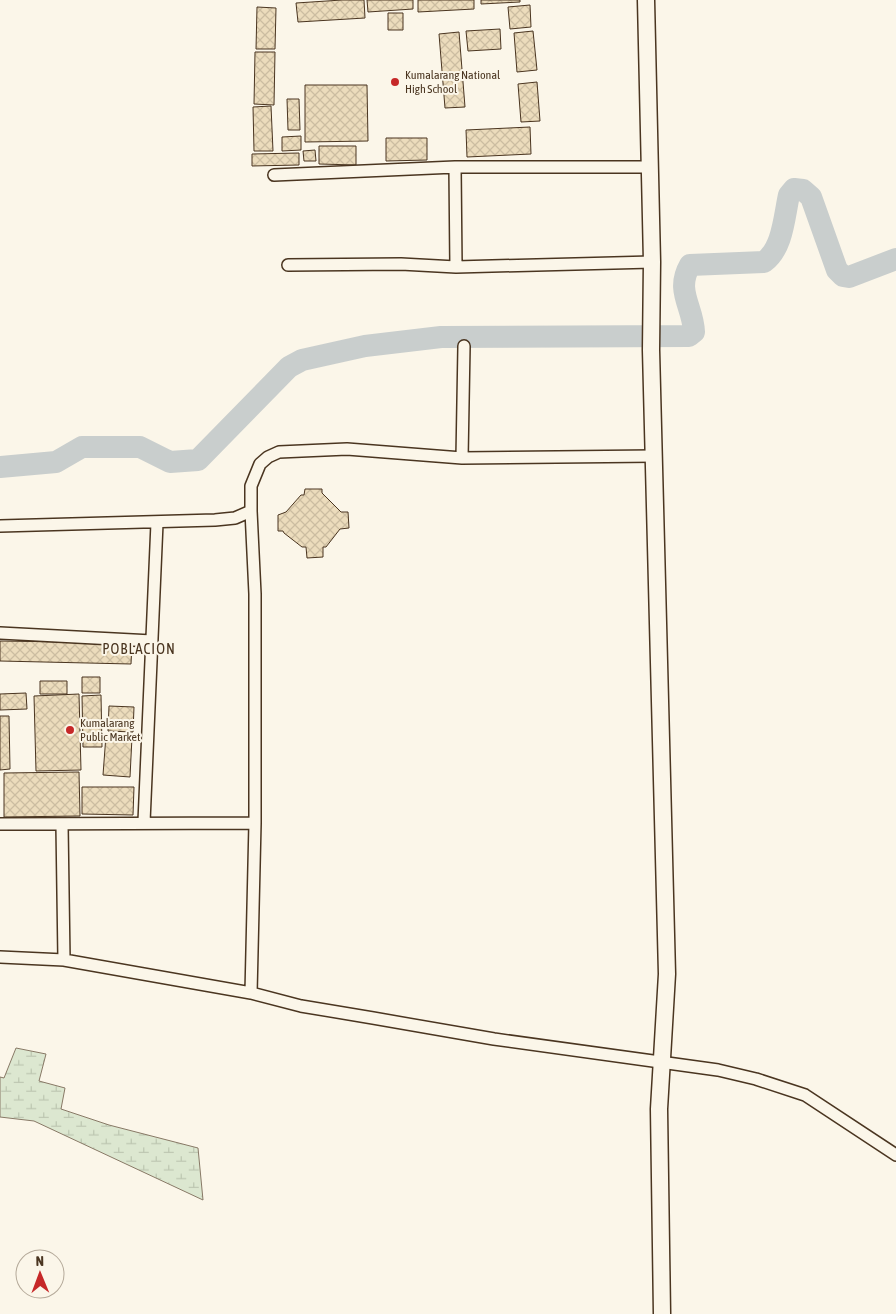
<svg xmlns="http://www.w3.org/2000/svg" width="896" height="1314" font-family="'Asap Condensed',sans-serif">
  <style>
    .wetland { fill: url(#wetland-marsh); stroke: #887966 }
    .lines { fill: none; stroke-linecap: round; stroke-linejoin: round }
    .river { stroke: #c9cecd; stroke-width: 22 }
    .building { fill: url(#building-cross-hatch); stroke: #4a3520 }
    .street-casing { stroke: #4a3520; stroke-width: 14 }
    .secondary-casing { stroke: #4a3520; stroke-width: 19 }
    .street { stroke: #fbf6e9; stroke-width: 11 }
    .secondary { stroke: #fbf6e9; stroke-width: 16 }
    .poi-dot { fill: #c62828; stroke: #fbf6e9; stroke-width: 2 }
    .labels { text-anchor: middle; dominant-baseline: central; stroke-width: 4; stroke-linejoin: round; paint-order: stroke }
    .poi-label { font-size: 12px; fill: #4a3520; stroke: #fbf6e9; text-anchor: start }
    .quarter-label { font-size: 15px; letter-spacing: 1px; fill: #4a3520; stroke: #fbf6e9 }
  </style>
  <defs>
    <pattern id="wetland-marsh" width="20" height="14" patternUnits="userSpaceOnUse" patternTransform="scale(1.25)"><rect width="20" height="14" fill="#dce7d0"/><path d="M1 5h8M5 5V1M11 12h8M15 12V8" fill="none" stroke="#bec7b2"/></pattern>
    <pattern id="building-cross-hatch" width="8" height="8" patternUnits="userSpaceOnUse" patternTransform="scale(1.25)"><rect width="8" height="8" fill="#ecdcbc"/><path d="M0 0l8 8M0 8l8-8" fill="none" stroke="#ccbda1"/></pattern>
  </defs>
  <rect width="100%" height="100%" fill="#fbf6e9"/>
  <!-- wetland -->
  <path class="wetland" d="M 16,1048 L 46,1054 L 39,1081 L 65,1088 L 61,1109 L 109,1125 L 198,1148 L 203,1200 L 34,1121 L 0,1117 L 0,1077 L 4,1078 Z"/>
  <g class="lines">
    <!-- river -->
    <path class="river" d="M 0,467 L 56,462 L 82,447 L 140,447 L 170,462 L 198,460 L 289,367 L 302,360 L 365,346 L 441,337 L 689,336 L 694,332 C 693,306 675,291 690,265 L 764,262 C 783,248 784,217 789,195 L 794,189 L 803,190 L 811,197 L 837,270 L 843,276 L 849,277 L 896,259"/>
  </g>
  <!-- building -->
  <path class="building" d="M 342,0 L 364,0 L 365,18 L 298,22 L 296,3 Z
    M 367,0 L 413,0 L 413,9 L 368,12 Z
    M 418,0 L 474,0 L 474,9 L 418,12 Z
    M 481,0 L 520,0 L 520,2 L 481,4 Z
    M 530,5 L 531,27 L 510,29 L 508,7 Z
    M 257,7 L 276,8 L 275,49 L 256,49 Z
    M 388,13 L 403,13 L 403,30 L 388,30 Z
    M 500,29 L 501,49 L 468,51 L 466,31 Z
    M 533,31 L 537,70 L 517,72 L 514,33 Z
    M 459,32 L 465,107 L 445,108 L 439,34 Z
    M 255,52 L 275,52 L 274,105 L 254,104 Z
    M 537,82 L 540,121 L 521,122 L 518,84 Z
    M 305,85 L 367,85 L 368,141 L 305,142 Z
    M 287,99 L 299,99 L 300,130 L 288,130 Z
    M 271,106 L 273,151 L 254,151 L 253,107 Z
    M 530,127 L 531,154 L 467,157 L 466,130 Z
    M 301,136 L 301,150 L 282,151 L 282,137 Z
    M 386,138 L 427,138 L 427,160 L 386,161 Z
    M 319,146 L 356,146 L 356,165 L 319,164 Z
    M 315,150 L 316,161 L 304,161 L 303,151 Z
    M 299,153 L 299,165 L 252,166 L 252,154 Z
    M 305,489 L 322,489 L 322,493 L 341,512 L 348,512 L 349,528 L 340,529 L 326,547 L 323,547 L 323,557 L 307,558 L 306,547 L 302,547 L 284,533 L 283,531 L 278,531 L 278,515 L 286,512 L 301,495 L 304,495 Z
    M 0,641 L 132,643 L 131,664 L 0,661 Z
    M 82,677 L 100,677 L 100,693 L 82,693 Z
    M 40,681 L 67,681 L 67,694 L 40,694 Z
    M 26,693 L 27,709 L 0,710 L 0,694 Z
    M 79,694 L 81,770 L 36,771 L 34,696 Z
    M 101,695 L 102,747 L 83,747 L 82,696 Z
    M 109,706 L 134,707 L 133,732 L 108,731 Z
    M 0,716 L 9,716 L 10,769 L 0,770 Z
    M 106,735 L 132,737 L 130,777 L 103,775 Z
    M 79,772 L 80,816 L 4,817 L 4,773 Z
    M 82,787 L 134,787 L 133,815 L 82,814 Z"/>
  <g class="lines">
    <!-- street casing -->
    <g class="street-casing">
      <path id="street" d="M 455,167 L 456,267
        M 274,175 L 455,167 L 649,167
        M 288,265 L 401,264 L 456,267 L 652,262
        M 462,458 L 464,346
        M 0,526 L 215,520 L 235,518 L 251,511
        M 0,633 L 152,641
        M 144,822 L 157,523
        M 0,824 L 255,823
        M 62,825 L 64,960
        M 0,957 L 64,960 L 251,993 L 301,1006 L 373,1018 L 494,1039 L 718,1070 L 756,1079 L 805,1095 L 896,1155
        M 251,993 L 255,823 L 255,594 L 251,511 L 251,486 L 260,464 L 268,457 L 279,452 L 347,449 L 462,458 L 655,456"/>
    </g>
    <!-- secondary casing -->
    <g class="secondary-casing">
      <path id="secondary" d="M 646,0 L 652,262 L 651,350 L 667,974 L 659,1109 L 662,1314"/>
    </g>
    <!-- street -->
    <use href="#street" class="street"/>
    <!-- secondary -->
    <use href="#secondary" class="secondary"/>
  </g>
  <!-- markers -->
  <g class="poi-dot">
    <circle cx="395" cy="82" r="5"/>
    <circle cx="70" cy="730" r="5"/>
  </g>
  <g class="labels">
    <!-- poi labels -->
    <g class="poi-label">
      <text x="405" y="75">Kumalarang National<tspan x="405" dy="14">High School</tspan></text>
      <text x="80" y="723">Kumalarang<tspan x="80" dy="14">Public Market</tspan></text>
    </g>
    <!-- quarter labels -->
    <g class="quarter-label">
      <text x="139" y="648">POBLACION</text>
    </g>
  </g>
  <!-- north arrow -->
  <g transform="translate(40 1274) rotate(359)"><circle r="24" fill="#fbf6e9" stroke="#b4a999"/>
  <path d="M0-4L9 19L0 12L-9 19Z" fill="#c62828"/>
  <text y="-8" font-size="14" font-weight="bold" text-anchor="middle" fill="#4a3520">N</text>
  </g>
</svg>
